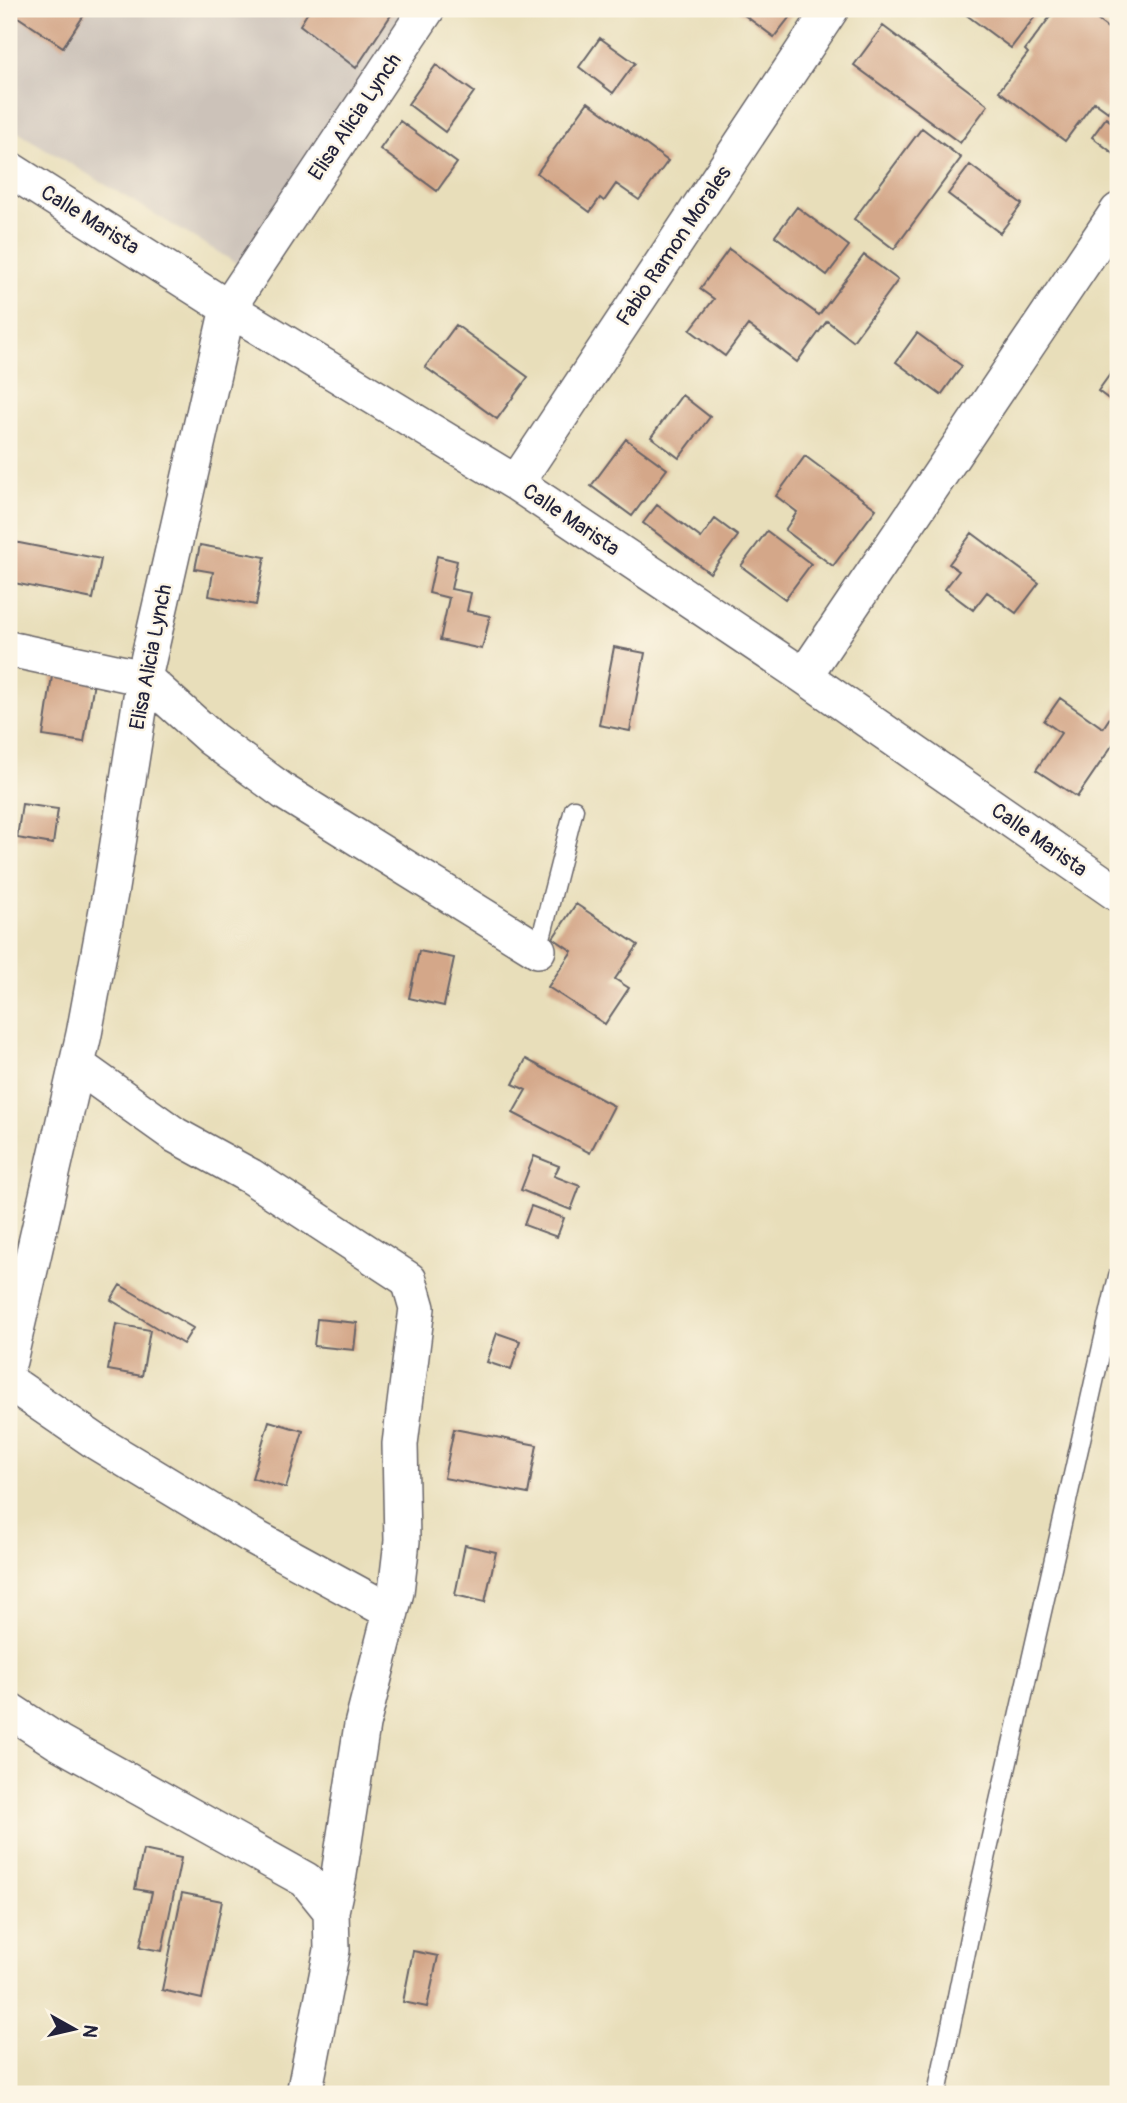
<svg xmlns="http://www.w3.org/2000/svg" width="1127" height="2103" font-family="Pangolin,sans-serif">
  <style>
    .industrial { fill: #ccc2b9 }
    .building { fill: #d4a789 }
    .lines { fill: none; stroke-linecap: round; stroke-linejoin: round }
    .lane-casing { stroke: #676467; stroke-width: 21 }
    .street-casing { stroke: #676467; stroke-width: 38 }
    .lane { stroke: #fff; stroke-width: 18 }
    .street { stroke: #fff; stroke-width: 35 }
    .labels { text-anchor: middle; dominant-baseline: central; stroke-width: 5; stroke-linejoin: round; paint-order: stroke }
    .street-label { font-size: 21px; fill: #22223b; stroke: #fcf5e5 }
  </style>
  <rect width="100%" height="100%" fill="#fcf5e5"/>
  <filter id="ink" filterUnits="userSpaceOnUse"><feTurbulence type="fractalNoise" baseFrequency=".0143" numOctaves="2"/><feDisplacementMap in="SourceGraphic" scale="14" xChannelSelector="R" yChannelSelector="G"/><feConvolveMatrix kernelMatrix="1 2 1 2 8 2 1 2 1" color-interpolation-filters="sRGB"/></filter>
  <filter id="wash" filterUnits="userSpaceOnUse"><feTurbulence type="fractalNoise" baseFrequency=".00686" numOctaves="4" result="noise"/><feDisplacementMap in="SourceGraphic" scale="28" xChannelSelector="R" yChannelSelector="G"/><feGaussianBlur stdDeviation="1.57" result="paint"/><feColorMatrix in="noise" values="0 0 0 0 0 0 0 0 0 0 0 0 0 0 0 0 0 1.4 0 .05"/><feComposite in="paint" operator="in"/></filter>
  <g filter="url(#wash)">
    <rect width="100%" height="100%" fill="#e8deba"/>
    <!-- industrial -->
    <path class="industrial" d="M 9,9 L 441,9 L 263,279 L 9,127 Z"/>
    <g id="blocks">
      <!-- building -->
      <path class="building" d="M 9,9 L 88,9 L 63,47 L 9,11 Z
        M 310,9 L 395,9 L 356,68 L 300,25 Z
        M 736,9 L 785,9 L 792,14 L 774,37 Z
        M 963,9 L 1027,9 L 1036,15 L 1011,48 L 961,11 Z
        M 1056,9 L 1095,9 L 1091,15 L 1118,36 L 1118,85 L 1116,88 L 1118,98 L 1108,112 L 1094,102 L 1065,141 L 999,91 L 1028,53 L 1025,50 Z
        M 883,26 L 988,105 L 960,143 L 854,65 Z
        M 600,38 L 635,63 L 613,93 L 579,67 Z
        M 436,65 L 474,92 L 445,132 L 408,104 Z
        M 588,102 L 668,161 L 639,200 L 616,184 L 604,201 L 600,198 L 590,212 L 537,173 Z
        M 1106,118 L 1118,127 L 1118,157 L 1092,137 Z
        M 400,121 L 457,163 L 437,191 L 380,149 Z
        M 922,128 L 961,158 L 894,249 L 854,219 Z
        M 970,165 L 1022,204 L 1000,233 L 948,194 Z
        M 797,207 L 849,246 L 827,275 L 775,236 Z
        M 729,249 L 819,315 L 864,255 L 898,280 L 853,341 L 827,321 L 797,362 L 748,325 L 725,356 L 690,330 L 714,299 L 700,289 Z
        M 456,325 L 528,377 L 497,419 L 425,367 Z
        M 917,333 L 962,366 L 941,395 L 896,362 Z
        M 1118,363 L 1118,406 L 1098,391 Z
        M 682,395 L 710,417 L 679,458 L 651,437 Z
        M 626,439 L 667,469 L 632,516 L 591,486 Z
        M 805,456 L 876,509 L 833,566 L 785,530 L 797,512 L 776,496 Z
        M 657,505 L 701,538 L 715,519 L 738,536 L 710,573 L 643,523 Z
        M 767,531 L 811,564 L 785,599 L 741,566 Z
        M 972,533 L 1039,583 L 1016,613 L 987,592 L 973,610 L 945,589 L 959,571 L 949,564 Z
        M 9,541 L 101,559 L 93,599 L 9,582 Z
        M 200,545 L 265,557 L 256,605 L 209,596 L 213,572 L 195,569 Z
        M 437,556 L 457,561 L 451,589 L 471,593 L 467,611 L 490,616 L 482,649 L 440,640 L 449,598 L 429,593 Z
        M 614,647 L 645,653 L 630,731 L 599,725 Z
        M 52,676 L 94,682 L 84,742 L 43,736 Z
        M 1060,698 L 1103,728 L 1118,705 L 1118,737 L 1077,797 L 1036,770 L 1061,733 L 1044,721 Z
        M 22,804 L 58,809 L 53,844 L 17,838 Z
        M 576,904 L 638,945 L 615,979 L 629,988 L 605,1024 L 548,987 L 572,951 L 553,938 Z
        M 419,951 L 454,958 L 444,1006 L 409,998 Z
        M 526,1059 L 614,1106 L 590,1153 L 513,1113 L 526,1090 L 513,1084 Z
        M 534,1156 L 559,1166 L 554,1176 L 580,1186 L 571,1210 L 521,1190 Z
        M 531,1206 L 564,1218 L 557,1237 L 524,1225 Z
        M 120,1285 L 193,1328 L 183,1344 L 111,1300 Z
        M 317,1319 L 357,1323 L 354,1350 L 314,1346 Z
        M 116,1324 L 150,1330 L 142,1376 L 108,1370 Z
        M 497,1333 L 520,1341 L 511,1370 L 487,1362 Z
        M 269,1421 L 303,1431 L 286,1488 L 252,1478 Z
        M 454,1429 L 537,1445 L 528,1494 L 444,1478 Z
        M 465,1545 L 496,1552 L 485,1602 L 455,1595 Z
        M 143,1850 L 181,1858 L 162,1951 L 140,1947 L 152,1892 L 135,1889 Z
        M 182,1893 L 222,1901 L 202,1999 L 162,1990 Z
        M 413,1951 L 438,1956 L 427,2007 L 403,2002 Z"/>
    </g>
  </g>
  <g filter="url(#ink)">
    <use href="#blocks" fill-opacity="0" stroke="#676467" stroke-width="2"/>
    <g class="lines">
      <!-- lane casing -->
      <g class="lane-casing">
        <path id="lane" d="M 538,950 L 574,809
          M 937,2094 L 976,1903 L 1118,1276"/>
      </g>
      <!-- street casing -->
      <g class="street-casing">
        <path id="street" d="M 9,169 L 228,308 L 516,483 L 804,676 L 1118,894
          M 516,483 L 831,9
          M 9,649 L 144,678 L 212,739 L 284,792 L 538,950
          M 804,676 L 1118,211
          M 77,1065 L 175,1135 L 250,1176 L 409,1280 L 417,1308 L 400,1444 L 402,1541 L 396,1592 L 362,1725 L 339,1874 L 331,1911
          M 9,1361 L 84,1034 L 111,888 L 144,678 L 228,308 L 427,9
          M 9,1382 L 98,1443 L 252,1536 L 391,1612
          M 9,1710 L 58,1742 L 306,1880 L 331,1911 L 332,1950 L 304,2094"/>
      </g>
      <!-- lane -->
      <use href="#lane" class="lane"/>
      <!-- street -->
      <use href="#street" class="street"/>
    </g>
  </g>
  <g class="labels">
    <!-- street labels -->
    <g class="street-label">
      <text transform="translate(355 117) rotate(-56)">Elisa Alicia Lynch</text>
      <text transform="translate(90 220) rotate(32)">Calle Marista</text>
      <text transform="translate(674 246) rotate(-56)">Fabio Ramon Morales</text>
      <text transform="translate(571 520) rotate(34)">Calle Marista</text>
      <text transform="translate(151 657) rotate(-79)">Elisa Alicia Lynch</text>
      <text transform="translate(1039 840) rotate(35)">Calle Marista</text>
    </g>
  </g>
  <!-- margin -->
  <rect width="1127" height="2103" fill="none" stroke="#fcf5e5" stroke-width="35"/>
  <!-- north arrow -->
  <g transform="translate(74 2029) rotate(98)" stroke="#fcf5e5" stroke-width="5" paint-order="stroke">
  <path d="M0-5L12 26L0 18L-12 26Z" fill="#22223b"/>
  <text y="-10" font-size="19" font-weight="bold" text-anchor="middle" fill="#22223b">N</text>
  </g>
</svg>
